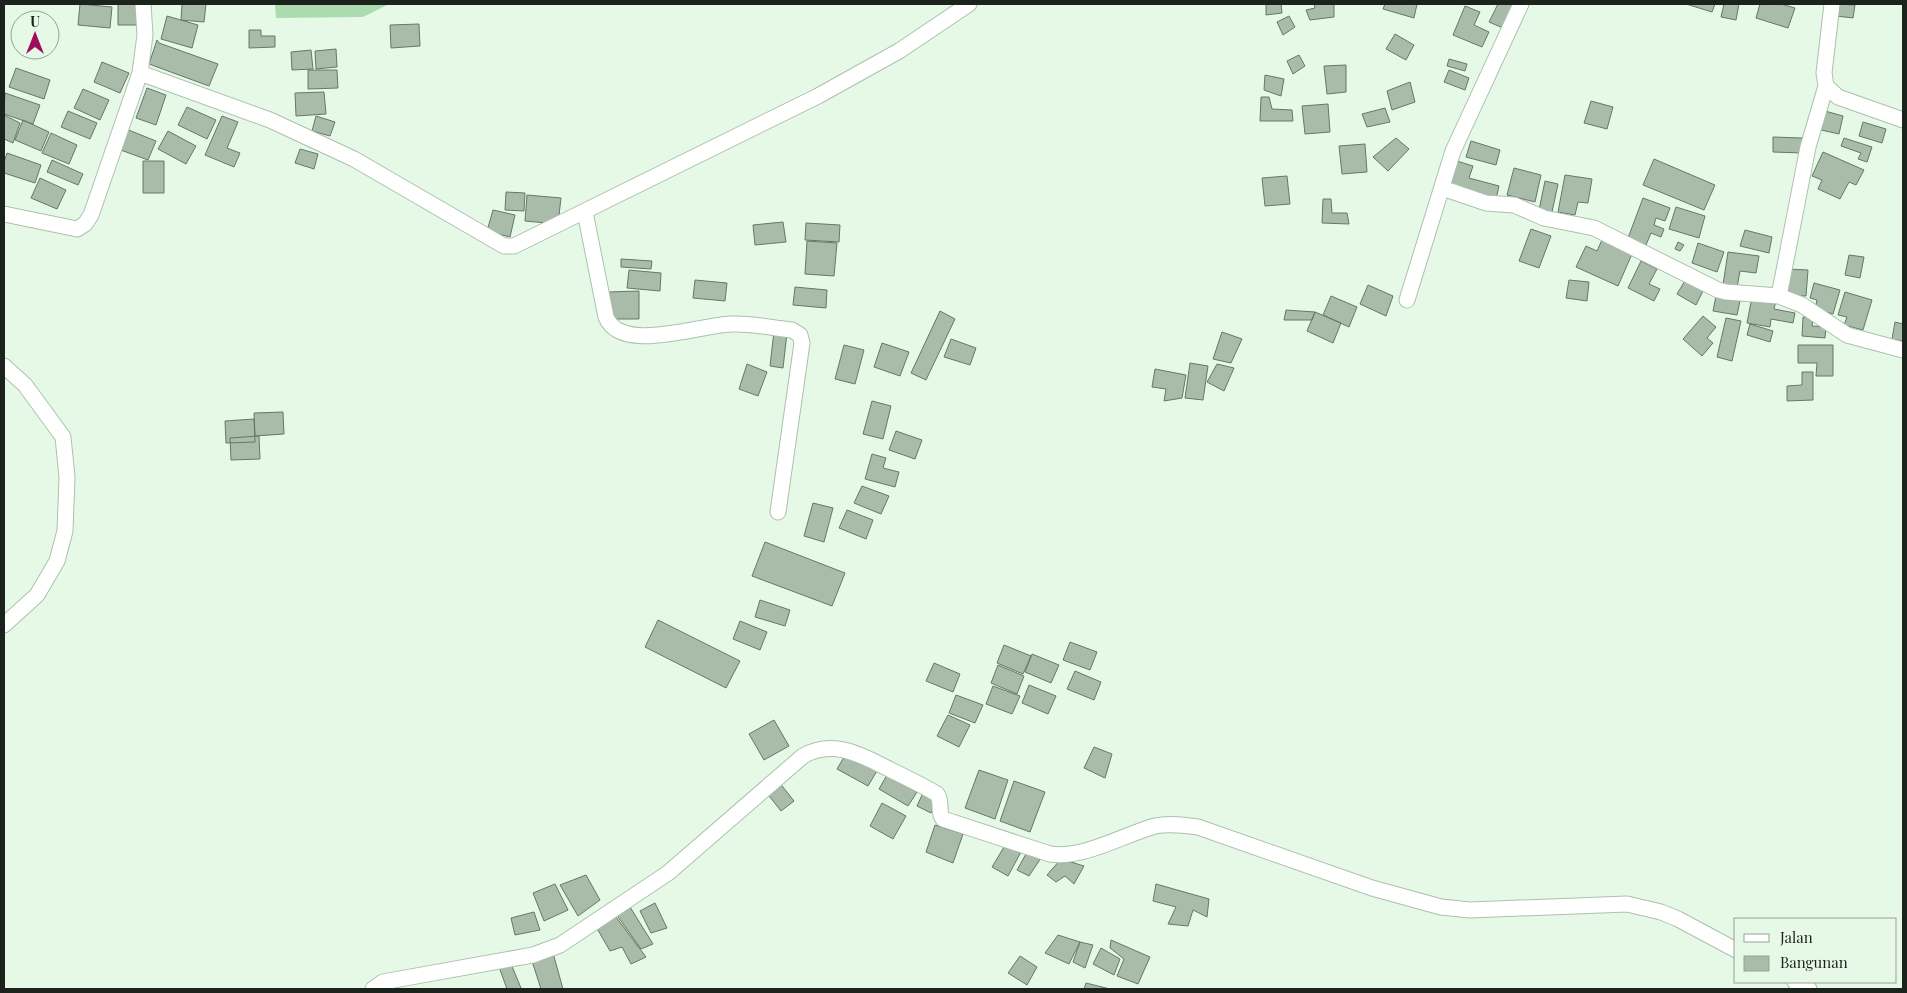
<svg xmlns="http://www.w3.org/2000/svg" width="1907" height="993" font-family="'Playfair Display',serif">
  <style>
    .green { fill: #addbb0 }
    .building { fill: #a9bba9; stroke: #667767 }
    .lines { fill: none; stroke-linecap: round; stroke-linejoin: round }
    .minor-casing { stroke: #adc0ae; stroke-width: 17 }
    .minor { stroke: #fff; stroke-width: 15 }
  </style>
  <rect width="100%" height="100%" fill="#e6f9e7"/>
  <!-- green -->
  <path class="green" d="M 275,4 L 389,4 L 363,17 L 276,18 Z"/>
  <!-- building -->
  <path class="building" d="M 80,4 L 112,7 L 110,28 L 78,25 Z
    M 118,4 L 138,4 L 138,25 L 118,25 Z
    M 182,4 L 206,4 L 204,22 L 181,20 Z
    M 1266,4 L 1281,4 L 1282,13 L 1266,15 Z
    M 1314,4 L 1334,4 L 1334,17 L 1310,20 L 1306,10 L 1315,8 Z
    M 1385,4 L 1417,4 L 1414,18 L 1383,9 Z
    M 1498,4 L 1514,4 L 1503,28 L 1489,22 Z
    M 1686,4 L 1715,4 L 1712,12 Z
    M 1724,4 L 1739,4 L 1736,20 L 1721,17 Z
    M 1760,4 L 1781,4 L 1795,8 L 1788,28 L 1756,18 Z
    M 1838,4 L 1855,5 L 1853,18 L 1836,16 Z
    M 1465,6 L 1480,12 L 1474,25 L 1489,32 L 1482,47 L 1453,35 Z
    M 167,16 L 198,25 L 192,48 L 161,39 Z
    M 1289,16 L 1295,27 L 1283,35 L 1277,22 Z
    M 419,24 L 420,46 L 391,48 L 390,25 Z
    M 249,30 L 261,30 L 261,36 L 275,36 L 275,47 L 249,48 Z
    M 1395,34 L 1414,45 L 1406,60 L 1386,49 Z
    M 157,40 L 159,43 L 218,64 L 209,86 L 149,64 Z
    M 336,49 L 337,67 L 316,69 L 315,51 Z
    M 311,50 L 313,69 L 292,70 L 291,52 Z
    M 1299,55 L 1305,66 L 1293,74 L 1287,61 Z
    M 1449,59 L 1467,64 L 1465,71 L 1447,66 Z
    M 102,62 L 129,73 L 120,93 L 94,82 Z
    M 1346,65 L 1346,92 L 1327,94 L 1324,66 Z
    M 16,68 L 50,80 L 44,99 L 9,87 Z
    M 308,70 L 337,70 L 338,88 L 308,89 Z
    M 1449,70 L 1469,78 L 1465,90 L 1444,82 Z
    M 1265,75 L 1284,79 L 1281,96 L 1264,90 Z
    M 1410,82 L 1415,102 L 1392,110 L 1387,91 Z
    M 147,88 L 166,95 L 156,125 L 136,118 Z
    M 83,89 L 109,100 L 100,120 L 74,108 Z
    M 324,92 L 326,114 L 296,116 L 295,93 Z
    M 5,93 L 40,105 L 33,124 L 4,114 Z
    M 1261,97 L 1269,97 L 1272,109 L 1292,110 L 1293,121 L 1260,121 Z
    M 1591,101 L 1613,107 L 1607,129 L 1584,123 Z
    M 1328,104 L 1330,132 L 1305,134 L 1302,106 Z
    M 187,107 L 216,120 L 207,139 L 178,125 Z
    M 1385,108 L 1390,122 L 1367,127 L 1362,114 Z
    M 68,111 L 97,123 L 90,139 L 61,127 Z
    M 1825,111 L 1843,116 L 1839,134 L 1821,130 Z
    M 4,115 L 20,123 L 13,143 L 4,139 Z
    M 222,116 L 238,122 L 227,148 L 240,153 L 234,167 L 205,155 Z
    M 316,116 L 335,122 L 330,136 L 312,131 Z
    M 23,120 L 49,132 L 41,151 L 15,140 Z
    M 1863,122 L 1886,129 L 1882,143 L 1859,136 Z
    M 126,129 L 156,141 L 148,160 L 118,149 Z
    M 168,131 L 196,146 L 186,164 L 158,149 Z
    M 51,133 L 77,145 L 69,164 L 42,153 Z
    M 1773,137 L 1802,138 L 1802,153 L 1773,152 Z
    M 1396,138 L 1409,149 L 1388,171 L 1373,157 Z
    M 1844,138 L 1872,147 L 1867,162 L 1858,159 L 1861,153 L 1841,146 Z
    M 1471,141 L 1500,150 L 1496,165 L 1466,157 Z
    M 1365,144 L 1367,172 L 1342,174 L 1339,146 Z
    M 300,149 L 318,154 L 314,169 L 295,163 Z
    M 1823,152 L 1864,170 L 1856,185 L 1849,182 L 1840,199 L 1818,189 L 1822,180 L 1812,176 Z
    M 7,153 L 41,165 L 35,183 L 4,173 L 4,162 Z
    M 1654,159 L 1715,185 L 1704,210 L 1643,185 Z
    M 52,160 L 83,174 L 78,185 L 47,172 Z
    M 143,161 L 164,161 L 164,193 L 143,193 Z
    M 1457,161 L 1473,166 L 1469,178 L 1499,186 L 1496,199 L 1449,186 Z
    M 1514,168 L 1541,175 L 1535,202 L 1507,195 Z
    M 1565,175 L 1592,179 L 1588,203 L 1578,202 L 1575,215 L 1558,212 Z
    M 1287,176 L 1290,204 L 1265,206 L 1262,178 Z
    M 40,178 L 66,190 L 57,209 L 31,198 Z
    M 1545,181 L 1558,184 L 1552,212 L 1539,210 Z
    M 506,192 L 525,193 L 524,211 L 505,210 Z
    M 527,195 L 561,198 L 558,224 L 525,221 Z
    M 1643,198 L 1670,208 L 1665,221 L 1656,218 L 1654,225 L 1664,229 L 1661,237 L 1651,233 L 1646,245 L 1628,238 Z
    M 1323,199 L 1331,199 L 1332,213 L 1347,213 L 1349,224 L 1322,223 Z
    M 1676,207 L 1705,216 L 1699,238 L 1669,229 Z
    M 493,210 L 515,215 L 510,237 L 487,231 Z
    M 783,222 L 786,242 L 755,245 L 753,225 Z
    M 806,223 L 840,225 L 839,242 L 805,240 Z
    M 1531,229 L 1551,236 L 1539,268 L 1519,261 Z
    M 1745,230 L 1772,237 L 1769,253 L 1740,246 Z
    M 1602,240 L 1632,254 L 1618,286 L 1576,267 L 1586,246 L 1597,251 Z
    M 807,241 L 837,243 L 834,276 L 805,274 Z
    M 1678,242 L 1684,245 L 1680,251 L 1675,249 Z
    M 1698,243 L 1724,252 L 1717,272 L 1692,263 Z
    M 1728,252 L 1759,256 L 1756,273 L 1740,271 L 1737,288 L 1723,285 Z
    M 1849,255 L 1864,257 L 1860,278 L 1845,275 Z
    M 621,259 L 652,261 L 651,269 L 621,267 Z
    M 1641,261 L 1657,269 L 1649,284 L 1660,289 L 1654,301 L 1628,288 Z
    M 1788,269 L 1808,270 L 1806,296 L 1787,295 Z
    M 629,270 L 661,273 L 660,291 L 627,288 Z
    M 1686,279 L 1704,289 L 1696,305 L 1677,294 Z
    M 695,280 L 727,283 L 725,301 L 693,298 Z
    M 1569,280 L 1589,282 L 1587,301 L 1566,298 Z
    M 1814,283 L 1840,290 L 1833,314 L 1815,309 L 1817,300 L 1810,298 Z
    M 1368,285 L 1393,296 L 1386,316 L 1360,304 Z
    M 795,287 L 827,290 L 826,308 L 793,305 Z
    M 639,291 L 639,319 L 609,319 L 608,292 Z
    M 1845,292 L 1872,300 L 1863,330 L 1844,325 L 1847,317 L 1838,315 Z
    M 1331,296 L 1357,307 L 1349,327 L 1323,315 Z
    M 1716,296 L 1740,301 L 1737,315 L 1713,311 Z
    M 1752,297 L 1776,301 L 1774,309 L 1795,313 L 1793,323 L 1771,319 L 1770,327 L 1747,323 Z
    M 1286,310 L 1315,312 L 1312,320 L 1284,320 Z
    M 940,311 L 955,319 L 926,380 L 911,373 Z
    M 1315,312 L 1341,323 L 1333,343 L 1307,331 Z
    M 1703,316 L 1716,327 L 1707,338 L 1713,343 L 1702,356 L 1683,339 Z
    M 1803,317 L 1813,317 L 1812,326 L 1826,327 L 1825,338 L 1802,336 Z
    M 1726,318 L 1741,321 L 1732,361 L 1717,357 Z
    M 1895,322 L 1903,324 L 1903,341 L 1892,339 Z
    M 1750,324 L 1773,331 L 1770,342 L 1747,335 Z
    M 774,331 L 787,333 L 783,368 L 770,366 Z
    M 1222,332 L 1242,339 L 1231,363 L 1213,359 Z
    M 951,339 L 976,348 L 970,365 L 944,357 Z
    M 882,343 L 909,352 L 900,376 L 874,367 Z
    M 844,345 L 864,350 L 855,384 L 835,379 Z
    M 1798,345 L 1833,345 L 1833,376 L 1816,376 L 1817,363 L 1798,363 Z
    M 1190,363 L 1208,366 L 1203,400 L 1185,398 Z
    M 747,364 L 767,372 L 758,396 L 739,389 Z
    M 1217,364 L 1234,368 L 1224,391 L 1207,382 Z
    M 1155,369 L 1186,375 L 1182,398 L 1164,401 L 1166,389 L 1152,387 Z
    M 1802,372 L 1813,372 L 1813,400 L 1787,401 L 1787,386 L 1802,385 Z
    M 872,401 L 891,406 L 883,439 L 863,434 Z
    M 283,412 L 284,434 L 255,436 L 254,413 Z
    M 254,419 L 255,442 L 226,443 L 225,421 Z
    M 896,431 L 922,440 L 915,459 L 889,450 Z
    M 259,436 L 260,459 L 231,460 L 230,438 Z
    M 872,454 L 886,458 L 883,468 L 899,472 L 895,487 L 865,479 Z
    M 862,486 L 889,496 L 881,514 L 854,503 Z
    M 813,503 L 833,508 L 824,542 L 804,536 Z
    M 847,510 L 873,520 L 866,539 L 839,528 Z
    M 765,542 L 845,573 L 832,606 L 752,576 Z
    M 760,600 L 790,610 L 785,626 L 755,617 Z
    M 658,620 L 740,661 L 726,688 L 645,647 Z
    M 740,621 L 767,632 L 760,650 L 733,639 Z
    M 1070,642 L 1097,652 L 1090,670 L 1063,660 Z
    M 1004,645 L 1031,656 L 1023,674 L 997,663 Z
    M 1032,654 L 1059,665 L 1051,683 L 1025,672 Z
    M 934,663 L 960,674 L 953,692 L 926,681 Z
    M 998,665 L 1024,676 L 1017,694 L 991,683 Z
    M 1075,671 L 1101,682 L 1094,700 L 1067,689 Z
    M 1029,685 L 1056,696 L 1048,714 L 1022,703 Z
    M 993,686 L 1020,696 L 1012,714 L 986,704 Z
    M 956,695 L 983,705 L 975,723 L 949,713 Z
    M 948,715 L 970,725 L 959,747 L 937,736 Z
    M 774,720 L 789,746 L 764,760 L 749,734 Z
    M 1094,747 L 1112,754 L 1105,778 L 1084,768 Z
    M 847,752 L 878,769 L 868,786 L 837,769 Z
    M 979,770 L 1008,780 L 995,819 L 965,808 Z
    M 887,775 L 917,792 L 908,806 L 879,789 Z
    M 1014,781 L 1045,792 L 1030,832 L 1000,821 Z
    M 779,782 L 794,801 L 781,811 L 766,792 Z
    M 923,793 L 937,800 L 931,813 L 917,806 Z
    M 882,803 L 906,816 L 893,839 L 870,826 Z
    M 935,825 L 963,834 L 953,863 L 926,852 Z
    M 1004,847 L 1021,852 L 1008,876 L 992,867 Z
    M 1026,854 L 1041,858 L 1029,876 L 1017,870 Z
    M 1061,859 L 1084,866 L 1074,884 L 1065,876 L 1056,882 L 1047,875 Z
    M 586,875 L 600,900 L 578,916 L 560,885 Z
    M 555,884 L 568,910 L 544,921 L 533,893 Z
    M 1156,884 L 1209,899 L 1207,917 L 1193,910 L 1188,926 L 1168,924 L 1176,907 L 1153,901 Z
    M 655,903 L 667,928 L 651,933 L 640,911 Z
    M 630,907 L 653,944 L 641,949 L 616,914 Z
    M 534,912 L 540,930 L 515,935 L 511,918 Z
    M 613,913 L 646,957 L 631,964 L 622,947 L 610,951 L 595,925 Z
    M 1058,935 L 1080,942 L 1069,964 L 1045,953 Z
    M 1111,940 L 1150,957 L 1138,984 L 1117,976 L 1124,959 L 1110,948 Z
    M 1080,942 L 1093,945 L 1085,968 L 1073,962 Z
    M 1101,948 L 1120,959 L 1114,975 L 1093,964 Z
    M 553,953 L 563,989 L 541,989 L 532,961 Z
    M 1020,956 L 1037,967 L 1027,985 L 1008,973 Z
    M 511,964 L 521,988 L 519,989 L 507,989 L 499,967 Z
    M 1086,983 L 1110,989 L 1084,989 Z"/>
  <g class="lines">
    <!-- minor casing -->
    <g class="minor-casing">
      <path id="minor" d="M 140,73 L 270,120 L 354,159 L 504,246 L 514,246 L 818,96 L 899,51 L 969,4
        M 1826,86 L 1838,97 L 1903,120
        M 1442,188 L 1486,203 L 1514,205 L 1544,218 L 1594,228 L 1718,290 L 1726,292 L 1779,296 L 1802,305 L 1847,335 L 1903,350
        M 585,212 L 606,317 C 621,354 699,325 731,324 C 751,323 772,328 792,330 L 800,335 L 802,343 L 778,512
        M 4,214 L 77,229 L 85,224 L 91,215 L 140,73 L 145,35 L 143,4
        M 1779,296 L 1808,147 L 1826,86 L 1824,73 L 1832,4
        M 1407,300 L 1453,151 L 1521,4
        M 4,366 L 25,385 L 63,437 L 67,477 L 65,531 L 57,561 L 37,595 L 4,625
        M 1795,982 L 1809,989
        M 373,989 L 383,982 L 533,955 L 560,945 L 668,873 L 803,756 C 834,738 863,756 891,770 C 907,778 922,785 937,794 C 943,802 937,811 943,819 L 1050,854 C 1083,859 1123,835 1155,826 C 1169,823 1184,825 1198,827 L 1372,888 L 1441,907 L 1470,910 L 1627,904 L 1661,912 L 1678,919 L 1736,950"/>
    </g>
    <!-- minor -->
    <use href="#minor" class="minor"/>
  </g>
  <!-- border -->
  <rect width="1907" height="993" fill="none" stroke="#1c231d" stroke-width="10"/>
  <!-- legend -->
  <rect x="1734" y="918" width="162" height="65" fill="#e6f9e7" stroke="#95a396"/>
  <rect x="1744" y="934" width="25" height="8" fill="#ffffff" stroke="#95a396"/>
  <text x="1780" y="943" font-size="15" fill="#1c231d">Jalan</text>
  <rect x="1744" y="956" width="25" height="15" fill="#a9bba9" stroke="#95a396"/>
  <text x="1780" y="968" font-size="15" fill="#1c231d">Bangunan</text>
  <!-- north arrow -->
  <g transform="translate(35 35)"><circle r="24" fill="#e6f9e7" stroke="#95a396"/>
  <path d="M0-4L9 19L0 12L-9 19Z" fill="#9e0f5a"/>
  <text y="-8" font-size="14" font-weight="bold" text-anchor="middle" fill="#1c231d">U</text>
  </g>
</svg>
